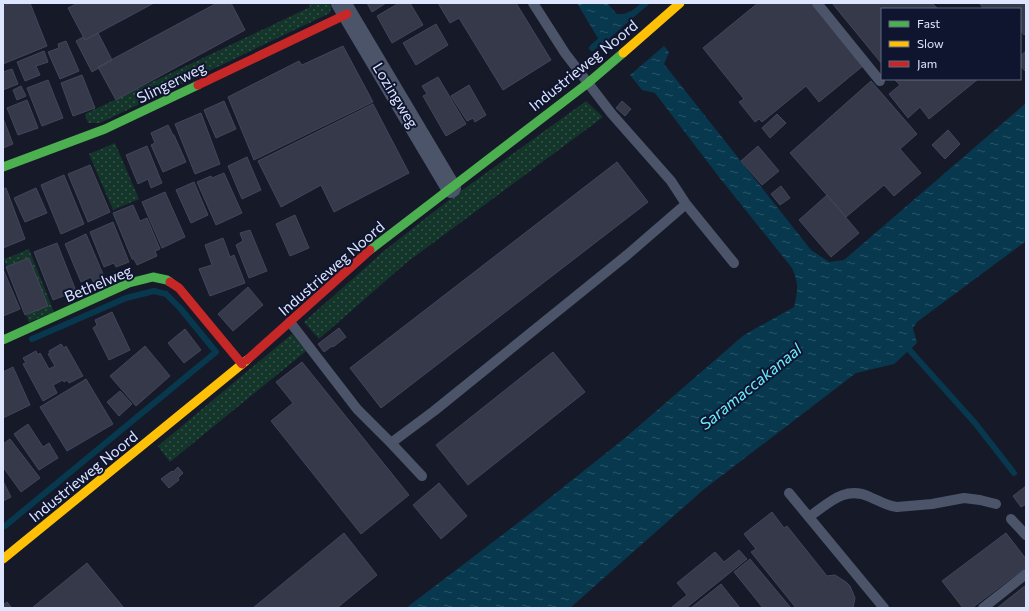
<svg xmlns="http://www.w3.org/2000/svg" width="1029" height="611" font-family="Commissioner,sans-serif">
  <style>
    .green { fill: url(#green-dots) }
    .water { fill: url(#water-ripples) }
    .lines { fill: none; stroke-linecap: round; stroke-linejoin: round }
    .stream { stroke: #07384d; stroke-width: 6 }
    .building { fill: #353949; stroke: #41465b }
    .lane { stroke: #4b5469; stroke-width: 10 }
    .street { stroke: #4b5469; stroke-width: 20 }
    .fast { stroke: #4caf50; stroke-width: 9 }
    .slow { stroke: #ffc107; stroke-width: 9 }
    .jam { stroke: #c62828; stroke-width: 9 }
    .labels { text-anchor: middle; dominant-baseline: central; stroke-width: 4; stroke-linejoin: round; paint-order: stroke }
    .street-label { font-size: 15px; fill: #dde5ff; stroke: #0f152f }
    .water-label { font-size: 16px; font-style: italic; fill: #6bedff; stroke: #0f152f }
  </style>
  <defs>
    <pattern id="green-dots" width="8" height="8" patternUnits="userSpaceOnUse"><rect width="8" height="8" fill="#13352a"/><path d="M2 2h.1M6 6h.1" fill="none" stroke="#35524a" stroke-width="1.8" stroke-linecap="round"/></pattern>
    <pattern id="water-ripples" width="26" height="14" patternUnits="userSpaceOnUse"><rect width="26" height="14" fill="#07384d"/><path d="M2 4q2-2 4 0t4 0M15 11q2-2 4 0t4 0" fill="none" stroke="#2b5568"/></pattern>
  </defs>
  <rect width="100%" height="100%" fill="#161a28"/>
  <!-- green -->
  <path class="green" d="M 309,3 L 330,3 L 331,7 L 330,13 L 100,123 L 88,123 L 85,114 L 310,7 Z
    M 586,101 L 603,117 L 406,263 L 319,339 L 304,322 L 384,251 L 450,199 Z
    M 115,143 L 139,199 L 113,210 L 89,154 Z
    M 29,249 L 54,312 L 29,322 L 4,259 Z
    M 292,334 L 306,351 L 170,462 L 158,446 Z"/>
  <!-- water -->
  <path class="water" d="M 577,3 L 607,3 L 617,14 L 624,14 L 633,10 L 637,14 L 602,45 Z
    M 664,46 L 669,52 L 664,64 L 811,250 L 829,262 L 844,260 L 1026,103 L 1026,241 L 917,322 L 913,328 L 917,343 L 894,364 L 856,373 L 703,490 L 570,608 L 406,608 L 527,516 L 625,438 L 744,335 L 794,307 C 798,290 799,284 792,268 L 719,177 L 655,93 L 642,90 L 630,75 Z"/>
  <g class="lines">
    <!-- stream -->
    <path class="stream" d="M 629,17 L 646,3
      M 592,48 L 605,36
      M 905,345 L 975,423 L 1014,473
      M 5,526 L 216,352 L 180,308 L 166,294 L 154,291 L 126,298 L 32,339"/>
  </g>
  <!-- building -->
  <path class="building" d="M 10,3 L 30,3 L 47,46 L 3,64 L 3,6 Z
    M 78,3 L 154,3 L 85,40 L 68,8 Z
    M 217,3 L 231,3 L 245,30 L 116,100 L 98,67 Z
    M 367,3 L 386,3 L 372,12 Z
    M 399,3 L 410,3 L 423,25 L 392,43 L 377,16 Z
    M 438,3 L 516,3 L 551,60 L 503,90 L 459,18 L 450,23 Z
    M 758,3 L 813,3 L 864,65 L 819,102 L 806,86 L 762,122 L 759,119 L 755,122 L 739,102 L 744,99 L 703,48 Z
    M 832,3 L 934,3 L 933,4 L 938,9 L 882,9 L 882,64 Z
    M 979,3 L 1026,3 L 1026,33 L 1024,35 L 1020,29 L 1020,9 L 984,9 Z
    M 436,24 L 448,45 L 416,65 L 403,43 Z
    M 98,33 L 112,60 L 92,72 L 76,41 L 83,37 L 85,40 Z
    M 66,41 L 79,71 L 60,79 L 48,52 L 59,48 L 58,44 Z
    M 343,46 L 373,102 L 254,160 L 228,97 L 299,61 L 302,65 Z
    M 44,51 L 48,62 L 36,66 L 40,75 L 25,81 L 17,62 Z
    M 1026,51 L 1026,72 L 1020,65 L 1020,56 Z
    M 12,69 L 18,84 L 3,90 L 3,72 Z
    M 82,75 L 95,108 L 73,116 L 61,83 Z
    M 438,77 L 466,124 L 446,136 L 423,96 L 427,94 L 422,86 Z
    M 894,79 L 978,79 L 929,119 L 920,107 L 908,118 L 889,94 L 900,85 Z
    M 48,80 L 63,118 L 42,126 L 27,88 Z
    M 871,81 L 917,134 L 900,149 L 921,173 L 894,196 L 884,185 L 846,217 L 790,153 Z
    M 469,85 L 486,115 L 475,122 L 473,118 L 467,121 L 451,96 Z
    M 21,86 L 26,96 L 17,100 L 13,90 Z
    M 27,100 L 38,128 L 18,135 L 7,108 Z
    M 224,101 L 236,129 L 216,138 L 204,110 Z
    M 622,101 L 631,109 L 625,116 L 616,108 Z
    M 373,104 L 409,173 L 334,212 L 321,185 L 281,207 L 258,161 Z
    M 201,113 L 220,164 L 195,174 L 175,124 Z
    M 777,114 L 786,123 L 770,138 L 762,128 Z
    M 3,118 L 13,144 L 3,148 Z
    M 168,125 L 173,135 L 174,135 L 186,162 L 163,172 L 151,145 L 155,143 L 151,133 Z
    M 948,130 L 960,144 L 945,159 L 932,145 Z
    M 147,146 L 162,183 L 151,188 L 148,179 L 138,184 L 126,155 Z
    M 758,146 L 779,171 L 762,185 L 741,161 Z
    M 247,157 L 261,190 L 242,199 L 228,166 Z
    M 617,162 L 648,202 L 381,408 L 350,368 Z
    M 90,165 L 110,212 L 88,222 L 68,174 Z
    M 224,173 L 242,213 L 216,225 L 197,182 L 211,176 L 212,178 Z
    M 64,175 L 84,224 L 61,234 L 41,185 Z
    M 194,182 L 208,215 L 191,223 L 176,190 Z
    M 781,186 L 790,198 L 780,205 L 771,194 Z
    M 6,188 L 25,239 L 3,248 L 3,189 Z
    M 36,188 L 47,213 L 25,222 L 14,198 Z
    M 165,192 L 185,237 L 162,248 L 142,202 Z
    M 827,195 L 859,233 L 831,257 L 799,220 Z
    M 133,205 L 140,221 L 147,218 L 160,249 L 155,251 L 157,256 L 137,265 L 134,259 L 132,259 L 113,213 Z
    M 295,215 L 309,248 L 290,256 L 276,224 Z
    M 113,222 L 129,262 L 116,267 L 114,263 L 104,267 L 90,232 Z
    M 250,230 L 267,271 L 249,278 L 236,245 L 243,241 L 240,233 Z
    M 86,234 L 106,281 L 95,286 L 91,277 L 81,282 L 65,244 Z
    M 223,238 L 230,257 L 234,255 L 245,283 L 210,296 L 199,269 L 212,265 L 205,245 Z
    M 57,243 L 76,291 L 53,300 L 34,252 Z
    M 29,258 L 48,306 L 25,315 L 6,267 Z
    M 3,269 L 20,309 L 3,316 Z
    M 248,287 L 263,305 L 233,331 L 218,314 Z
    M 112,312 L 130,350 L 109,360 L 93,328 L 97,325 L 95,320 Z
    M 339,328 L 346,337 L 333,347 L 332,346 L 324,352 L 318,344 Z
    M 185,329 L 201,350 L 184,363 L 168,343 Z
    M 61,344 L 64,348 L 66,346 L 83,376 L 69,383 L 67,380 L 64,382 L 63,380 L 53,385 L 57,393 L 43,401 L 23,364 L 26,363 L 23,358 L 36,351 L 38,355 L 40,353 L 49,369 L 55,366 L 48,354 L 50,353 L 49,351 Z
    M 145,346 L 170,376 L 136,406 L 110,376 Z
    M 553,352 L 585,392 L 468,485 L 436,445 Z
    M 302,362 L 409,495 L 361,534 L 271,421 L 293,403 L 276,382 Z
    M 13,367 L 30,405 L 3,418 L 3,372 Z
    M 86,379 L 113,424 L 67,451 L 40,407 Z
    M 120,391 L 132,404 L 119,416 L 107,402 Z
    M 28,424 L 43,447 L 49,443 L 58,458 L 39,470 L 14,434 Z
    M 10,439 L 40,478 L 21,492 L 3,467 L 3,444 Z
    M 178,467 L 183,473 L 178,478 L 179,480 L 169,488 L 161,479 L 172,471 L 173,472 Z
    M 3,481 L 11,497 L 3,501 Z
    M 439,483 L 467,516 L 441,539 L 413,505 Z
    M 1026,486 L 1026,504 L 1021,507 L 1013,496 Z
    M 772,512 L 784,528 L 787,526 L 827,576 L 835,575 L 846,582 L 850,586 L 855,598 L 853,608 L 796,608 L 751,552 L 756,549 L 744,534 Z
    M 344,533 L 377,575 L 337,608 L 253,608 Z
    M 1006,533 L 1026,559 L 1026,567 L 972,608 L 963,608 L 942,581 Z
    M 739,550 L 747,559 L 686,608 L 673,608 L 672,607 L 687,595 L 677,583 L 715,552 L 724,562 Z
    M 750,559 L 791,608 L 763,608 L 734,572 Z
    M 87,563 L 124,608 L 32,608 Z
    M 721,584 L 740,608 L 691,608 Z
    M 1026,585 L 1026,608 L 997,608 Z
    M 7,602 L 12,608 L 3,608 L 3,605 Z"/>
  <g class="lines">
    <!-- lane -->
    <path class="lane" d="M 817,3 L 880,81
      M 686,204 L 734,263
      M 290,322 L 357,409 L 391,443 L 434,411 L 627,255 L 686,204 L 671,181 L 611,113 L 565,53 L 533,3
      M 391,443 L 422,476
      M 789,493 L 884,608
      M 809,517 C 829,503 845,485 870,497 C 879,501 887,506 897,507 L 932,504 L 964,498 L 980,500 L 996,504
      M 1011,519 L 1026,535
      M 983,608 L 1026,574"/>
    <!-- street -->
    <path class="street" d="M 341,3 L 451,188"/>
    <!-- fast -->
    <path class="fast" d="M 3,167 L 105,129 L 198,85
      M 370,250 L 588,83 L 623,53
      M 3,340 L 129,283 L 153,277 L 167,280 L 170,282"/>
    <!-- slow -->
    <path class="slow" d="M 623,53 L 680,3
      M 3,559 L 247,360"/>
    <!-- jam -->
    <path class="jam" d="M 198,85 L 347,14
      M 170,282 L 179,288 L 242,364
      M 247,360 L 370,250"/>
  </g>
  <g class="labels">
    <!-- street labels -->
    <g class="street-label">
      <text transform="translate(583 65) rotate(-39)">Industrieweg Noord</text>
      <text transform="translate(171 82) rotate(-26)">Slingerweg</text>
      <text transform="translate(396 95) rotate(59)">Lozingweg</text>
      <text transform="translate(331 268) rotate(-41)">Industrieweg Noord</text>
      <text transform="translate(98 283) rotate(-23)">Bethelweg</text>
      <text transform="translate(83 476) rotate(-39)">Industrieweg Noord</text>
    </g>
    <!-- water labels -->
    <g class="water-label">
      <text transform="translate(750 386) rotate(-39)">Saramaccakanaal</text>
    </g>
  </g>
  <!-- border -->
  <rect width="1029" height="611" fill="none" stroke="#dde5ff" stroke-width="8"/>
  <!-- legend -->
  <rect x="881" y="8" width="140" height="72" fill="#0f152f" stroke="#616882"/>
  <rect x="889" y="21" width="20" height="6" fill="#4caf50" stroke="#616882"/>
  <text x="917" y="28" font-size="12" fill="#dde5ff">Fast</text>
  <rect x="889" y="41" width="20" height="6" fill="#ffc107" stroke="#616882"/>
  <text x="917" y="48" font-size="12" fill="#dde5ff">Slow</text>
  <rect x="889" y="61" width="20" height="6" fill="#c62828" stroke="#616882"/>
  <text x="917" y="68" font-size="12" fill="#dde5ff">Jam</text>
</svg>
